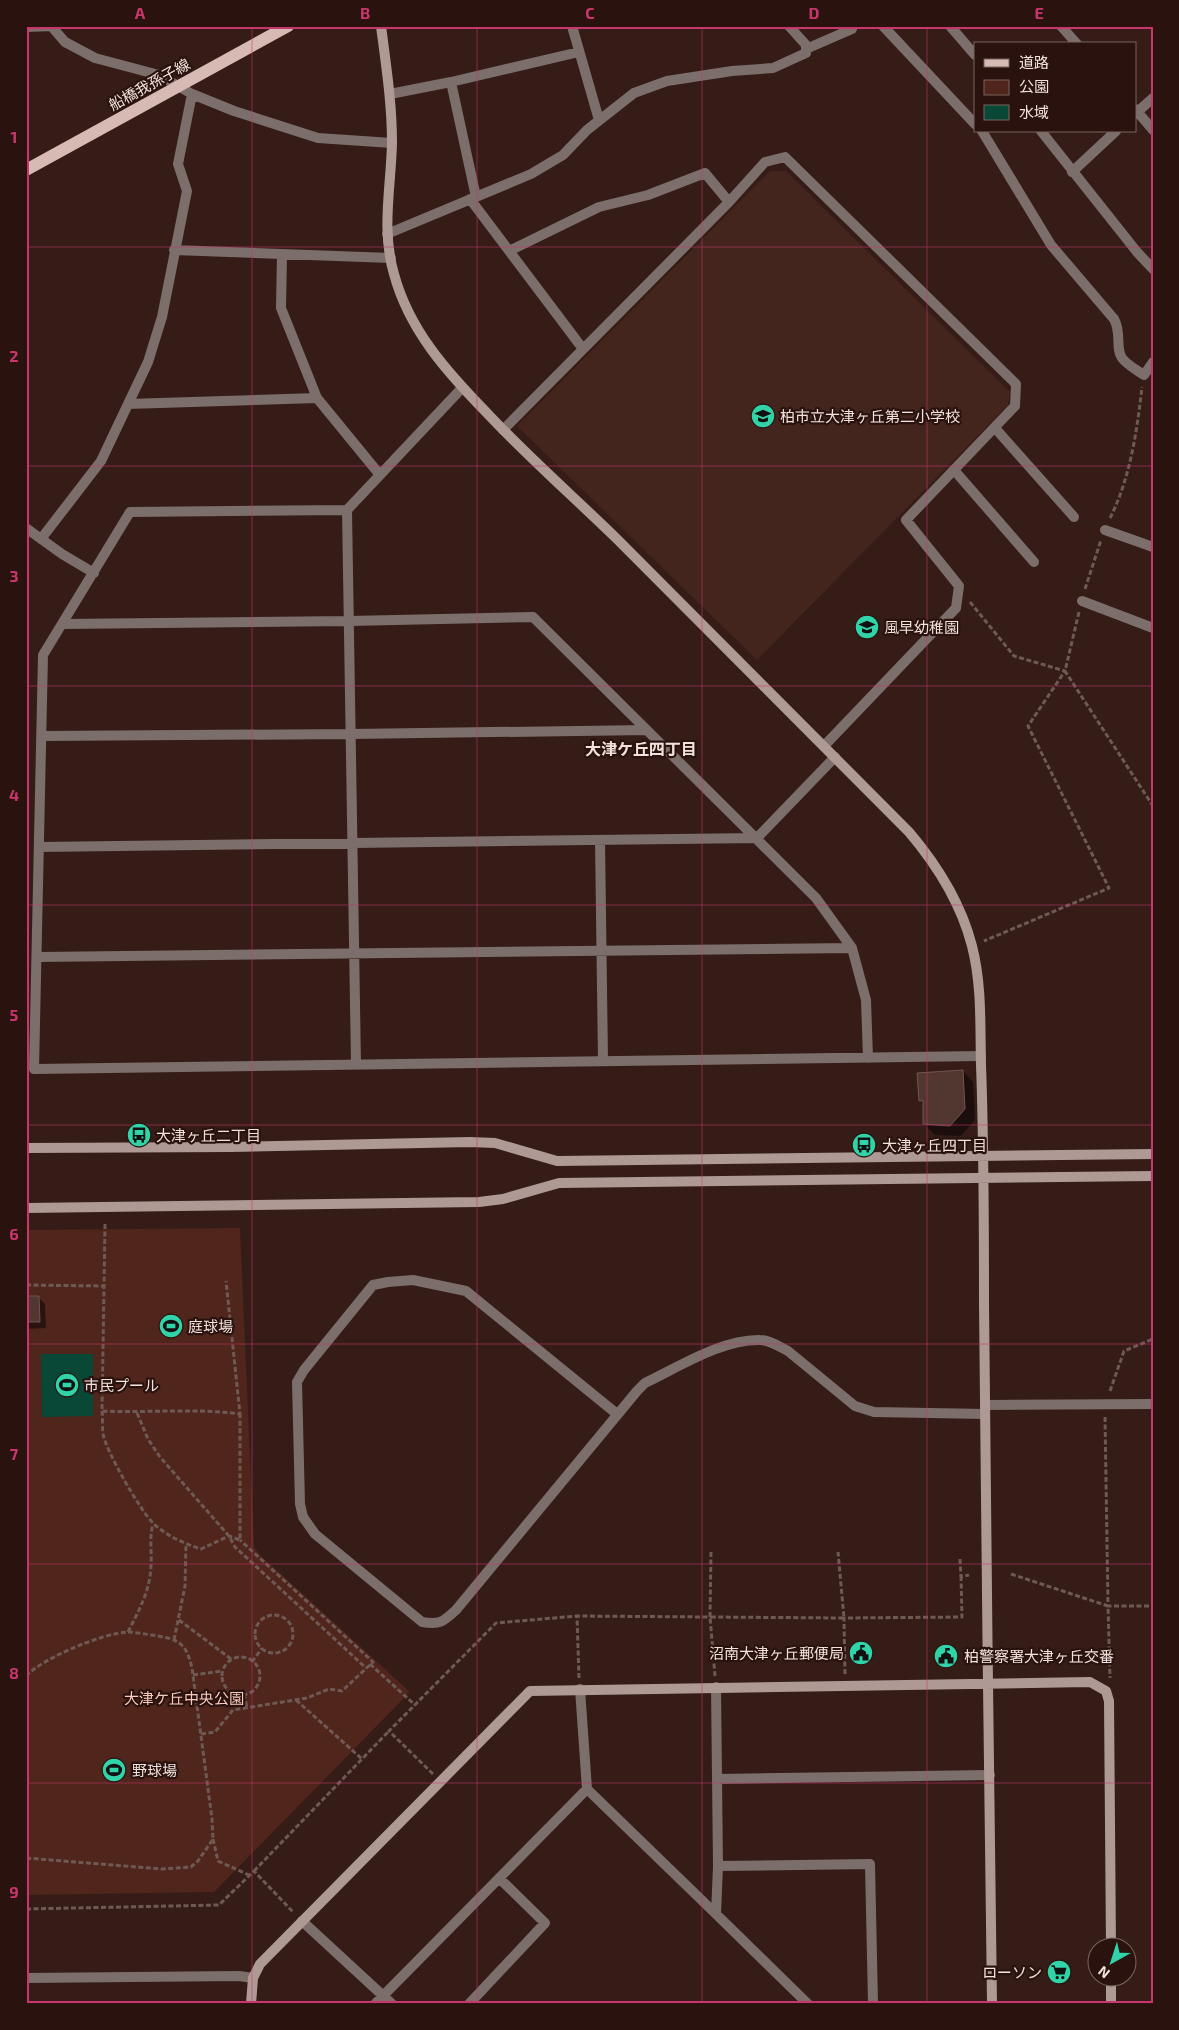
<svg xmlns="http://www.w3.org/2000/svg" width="1179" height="2030" font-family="'Exo 2','Noto Sans JP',sans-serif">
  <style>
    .built { fill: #44251e }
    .green { fill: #50251b }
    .water { fill: #094837 }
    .shadow { fill: #0007 }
    .building { fill: #523731; stroke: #71544d }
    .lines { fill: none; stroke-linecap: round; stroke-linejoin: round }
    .path { stroke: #6f5954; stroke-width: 3; stroke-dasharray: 5 2.5; stroke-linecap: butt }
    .lane { stroke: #7c6e6b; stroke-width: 10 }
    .street { stroke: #7c6e6b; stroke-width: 10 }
    .secondary { stroke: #af9994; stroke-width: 10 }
    .primary { stroke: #d6bab3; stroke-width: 12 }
    .grid { fill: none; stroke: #c9366e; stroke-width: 1; stroke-opacity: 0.55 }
    .labels { text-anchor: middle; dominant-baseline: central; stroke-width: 4.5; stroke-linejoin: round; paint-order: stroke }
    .street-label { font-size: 15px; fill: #f2e1dd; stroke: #2a130e }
    .poi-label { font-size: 15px; fill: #f2e1dd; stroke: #2a130e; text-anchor: start }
    .park-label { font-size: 15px; fill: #facabf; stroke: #2a130e }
    .neighbourhood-label { font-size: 16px; font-weight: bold; fill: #f2e1dd; stroke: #2a130e }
    .neatline { fill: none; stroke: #c9366e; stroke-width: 2 }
    .grid-label { font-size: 16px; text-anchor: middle; font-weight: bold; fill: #c9366e }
  </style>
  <rect width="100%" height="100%" fill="#351c17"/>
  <!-- built -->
  <path class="built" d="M 770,171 L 786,171 L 1010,392 L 1008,405 L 757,660 L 517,426 Z"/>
  <!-- green -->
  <path class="green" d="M 240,1228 L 254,1547 L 259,1554 L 410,1692 L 214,1892 L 26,1895 L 26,1230 Z"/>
  <!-- water -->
  <path class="water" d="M 41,1354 L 93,1354 L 93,1416 L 42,1417 Z"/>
  <!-- shadow -->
  <path class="shadow" d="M 963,1071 L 973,1082 L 975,1120 L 961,1136 L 935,1135 L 924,1124 L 925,1106 L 920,1101 Z
    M 38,1297 L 45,1304 L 46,1328 L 26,1329 L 26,1298 Z"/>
  <!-- building -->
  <path class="building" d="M 963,1070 L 965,1109 L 950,1126 L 923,1124 L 923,1101 L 919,1101 L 917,1073 Z
    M 26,1296 L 39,1296 L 40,1322 L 26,1322 Z"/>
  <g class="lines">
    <!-- path -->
    <path class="path" d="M 1110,518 C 1130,479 1137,431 1142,387
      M 1085,589 L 1101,540
      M 970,602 L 1014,656 L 1065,671 L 1028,726 L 1109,888 L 984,941
      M 1079,612 L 1065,671 L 1153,806
      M 105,1224 L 102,1411 C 148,1413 195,1408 240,1414 L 226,1281
      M 26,1285 L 104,1286
      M 1110,1391 L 1124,1351 L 1153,1339
      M 102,1411 C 103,1418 102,1427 103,1434 C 106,1451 141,1512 154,1524 C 167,1536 185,1544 201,1549 L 229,1536 L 240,1540 L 240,1414
      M 137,1413 L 148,1439 L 160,1457 L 229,1536 L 235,1547 L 366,1668
      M 1105,1417 L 1108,1606 L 1153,1606
      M 960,1559 L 961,1577 L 969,1575
      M 1011,1574 L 1108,1606 L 1110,1678
      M255 1634a19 19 0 1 1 38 0a19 19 0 1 1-38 0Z
      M 179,1620 L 231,1659
      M 128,1632 C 139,1610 150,1591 151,1566 C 152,1552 149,1538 153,1524
      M 174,1640 L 185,1586 L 186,1544
      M222 1676a19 19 0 1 1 38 0a19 19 0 1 1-38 0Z
      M 252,1662 L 262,1648
      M 370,1664 L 415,1705
      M 845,1674 L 844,1618 L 962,1617 L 961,1577
      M 193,1675 L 222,1671
      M 26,1676 C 43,1658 103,1633 128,1632 C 134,1632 168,1637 174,1640 C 186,1645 189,1656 192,1668 L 212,1819 L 213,1839 L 198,1861 L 191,1867 L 162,1869 L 26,1858
      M 715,1676 L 710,1617 L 844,1618 L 838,1552
      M 579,1678 L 577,1616 L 710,1617 L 711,1551
      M 244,1694 L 247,1708
      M 296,1700 L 362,1759
      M 201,1734 L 215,1732 L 233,1710 L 307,1698 L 329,1689 L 342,1691 L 373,1662 L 240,1540
      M 433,1774 L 389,1731 L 496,1623 L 577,1616
      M 213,1839 L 218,1861 L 249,1875
      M 254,1871 L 389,1731
      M 26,1909 L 219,1905 L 254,1871 L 293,1912"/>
    <!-- lane -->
    <path class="lane" d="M 995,428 L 1074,517
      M 954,470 L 1034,562
      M 1105,530 L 1153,547
      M 1082,601 L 1153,628"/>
    <!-- street -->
    <path class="street" d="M 572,26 L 599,120
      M 883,26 L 975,124
      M 950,26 L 975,55
      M 1061,26 L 1077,44
      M 26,27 L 53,26
      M 52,27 L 65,42 L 95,58 L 159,75 L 192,94 L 234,111 L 318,138 L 392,143
      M 806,49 L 852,29
      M 451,82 L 476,197
      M 390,94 L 451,82 L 579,52
      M 1135,109 L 1153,130
      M 1135,114 L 1153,98
      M 982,131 L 1051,245 L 1114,319 C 1122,333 1115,348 1122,358 C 1127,365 1137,370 1144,375 L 1153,362
      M 1041,131 L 1137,252 L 1153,269
      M 1072,172 L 1116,131
      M 470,199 L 583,349
      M 729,202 L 765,162 L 785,157 L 1016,384 L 1015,406 L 906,520 L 959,586 L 956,608 L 824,746
      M 387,234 L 531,174 L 563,155 L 587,130 L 634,93 L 667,81 L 732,71 L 773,68 L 806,53 L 806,45 L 789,26
      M 174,250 L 391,258
      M 282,254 L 281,308 L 317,398 L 380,475
      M 128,404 L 317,398
      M 503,430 L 729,202 L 705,173 L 648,195 L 599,207 L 509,251
      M 347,510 L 130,512 L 43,655 L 34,1069 L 981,1056
      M 26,528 L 62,554 L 94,573
      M 41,539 L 101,461 L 148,362 L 162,317 L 187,191 L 178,164 L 192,94
      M 63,624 L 349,621 L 533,617 L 816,898 L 852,948 L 866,1000 L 868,1058
      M 42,736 L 352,734 L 647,730
      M 600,840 L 603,1061
      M 39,847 L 757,838 L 835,757
      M 38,957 L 852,948
      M 356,1065 L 347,510 L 462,388
      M 985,1405 L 1153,1404
      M 617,1414 L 466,1291 L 413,1280 L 388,1282 L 373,1285 L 304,1370 L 297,1382 L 300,1504 L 303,1517 L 315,1534 L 422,1622 C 440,1625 443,1622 456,1610 L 637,1391 L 645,1383 C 679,1367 722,1339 760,1340 C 770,1340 780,1347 788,1351 L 855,1406 L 874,1412 L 985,1414
      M 716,1687 L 718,1866 L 716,1914 L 808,2004
      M 580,1689 L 587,1789 L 716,1914
      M 717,1779 L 990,1775
      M 718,1866 L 870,1864 L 873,2004
      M 302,1921 L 392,2004
      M 26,1978 L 239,1976 L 253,1978
      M 375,2004 L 587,1789
      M 469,2004 L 545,1923 L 499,1878"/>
    <!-- secondary -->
    <path class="secondary" d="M 381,26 C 386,65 392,103 392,143 C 391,187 381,230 394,274 C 409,330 447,372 486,412 C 528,457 574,497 618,540 C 715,637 812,734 909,832 C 937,865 961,903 972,946 C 982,985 980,1025 981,1065 C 984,1145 984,1224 984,1304 C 986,1537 989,1771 992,2004
      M 26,1148 L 231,1147 L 470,1142 L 495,1143 L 557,1161 L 1153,1154
      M 26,1208 L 479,1202 L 503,1199 L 559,1183 L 1153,1176
      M 1111,1978 L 1111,2004
      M 251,2004 L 253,1978 L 260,1964 L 530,1691 L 1090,1682 L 1106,1691 L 1109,1701 L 1111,1948"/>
    <!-- primary -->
    <path class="primary" d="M 26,170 L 288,26"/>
  </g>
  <!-- grid -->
  <path class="grid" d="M 252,26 L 252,2004M 477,26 L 477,2004M 702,26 L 702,2004M 927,26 L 927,2004M 26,247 L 1153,247M 26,466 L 1153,466M 26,686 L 1153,686M 26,905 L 1153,905M 26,1125 L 1153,1125M 26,1344 L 1153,1344M 26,1564 L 1153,1564M 26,1783 L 1153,1783"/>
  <!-- icons -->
  <defs>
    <g id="school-disc" transform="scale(1.25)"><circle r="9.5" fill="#31d4a9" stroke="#2a130e"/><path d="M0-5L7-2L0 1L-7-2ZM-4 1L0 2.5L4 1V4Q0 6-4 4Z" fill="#111"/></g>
    <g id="bus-disc" transform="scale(1.25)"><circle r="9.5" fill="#31d4a9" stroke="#2a130e"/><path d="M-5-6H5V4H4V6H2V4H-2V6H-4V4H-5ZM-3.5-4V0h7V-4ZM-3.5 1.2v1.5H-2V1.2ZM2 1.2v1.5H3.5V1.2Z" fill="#111"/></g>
    <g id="stadium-disc" transform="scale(1.25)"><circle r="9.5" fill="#31d4a9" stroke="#2a130e"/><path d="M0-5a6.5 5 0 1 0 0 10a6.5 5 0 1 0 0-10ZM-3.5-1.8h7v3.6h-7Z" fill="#111"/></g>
    <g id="civic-disc" transform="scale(1.25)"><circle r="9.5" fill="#31d4a9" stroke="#2a130e"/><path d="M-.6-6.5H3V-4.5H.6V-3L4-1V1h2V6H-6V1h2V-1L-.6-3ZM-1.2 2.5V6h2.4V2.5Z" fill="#111"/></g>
    <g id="supermarket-disc" transform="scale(1.25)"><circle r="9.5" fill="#31d4a9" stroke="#2a130e"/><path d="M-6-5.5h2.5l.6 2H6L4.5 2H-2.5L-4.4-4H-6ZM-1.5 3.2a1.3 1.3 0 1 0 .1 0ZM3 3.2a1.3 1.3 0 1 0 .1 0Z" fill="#111"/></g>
  </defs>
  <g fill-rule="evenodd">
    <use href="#school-disc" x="763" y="416"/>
    <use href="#school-disc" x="867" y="627"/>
    <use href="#bus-disc" x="139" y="1135"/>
    <use href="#bus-disc" x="864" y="1145"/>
    <use href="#stadium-disc" x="171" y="1326"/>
    <use href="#stadium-disc" x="67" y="1385"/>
    <use href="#civic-disc" x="861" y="1653"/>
    <use href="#civic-disc" x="946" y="1656"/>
    <use href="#stadium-disc" x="114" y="1770"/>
    <use href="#supermarket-disc" x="1059" y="1972"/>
  </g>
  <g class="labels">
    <!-- street labels -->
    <g class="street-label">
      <text transform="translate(149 84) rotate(-29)">船橋我孫子線</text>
    </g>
    <!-- poi labels -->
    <g class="poi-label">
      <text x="780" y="416">柏市立大津ヶ丘第二小学校</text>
      <text x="884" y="627">風早幼稚園</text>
      <text x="156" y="1135">大津ヶ丘二丁目</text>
      <text x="882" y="1145">大津ヶ丘四丁目</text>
      <text x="188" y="1326">庭球場</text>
      <text x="84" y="1385">市民プール</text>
      <text x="844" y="1653" text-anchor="end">沼南大津ヶ丘郵便局</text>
      <text x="964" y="1656">柏警察署大津ヶ丘交番</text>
      <text x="132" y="1770">野球場</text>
      <text x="1042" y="1972" text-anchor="end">ローソン</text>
    </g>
    <!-- park labels -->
    <g class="park-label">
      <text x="184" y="1698">大津ケ丘中央公園</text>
    </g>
    <!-- neighbourhood labels -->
    <g class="neighbourhood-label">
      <text x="641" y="748">大津ケ丘四丁目</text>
    </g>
  </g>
  <!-- border -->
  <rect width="1179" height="2030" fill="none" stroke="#2a130e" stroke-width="55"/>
  <!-- legend -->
  <rect x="974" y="42" width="162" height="90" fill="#2a130e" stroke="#7a6561"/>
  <rect x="984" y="59" width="25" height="8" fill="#d6bab3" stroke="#7a6561"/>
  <text x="1019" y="68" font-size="15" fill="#f2e1dd">道路</text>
  <rect x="984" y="80" width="25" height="15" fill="#50251b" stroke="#7a6561"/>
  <text x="1019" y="92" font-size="15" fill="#f2e1dd">公園</text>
  <rect x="984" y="105" width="25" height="15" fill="#094837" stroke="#7a6561"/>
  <text x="1019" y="118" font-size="15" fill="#f2e1dd">水域</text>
  <!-- north arrow -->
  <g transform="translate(1112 1962) rotate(219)"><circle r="24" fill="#2a130e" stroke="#7a6561"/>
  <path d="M0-4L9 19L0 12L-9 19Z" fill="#31d4a9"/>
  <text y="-8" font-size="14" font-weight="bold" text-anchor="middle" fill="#f2e1dd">N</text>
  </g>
  <rect x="28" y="28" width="1124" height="1974" class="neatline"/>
  <g class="grid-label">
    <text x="140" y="19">A</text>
    <text x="365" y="19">B</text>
    <text x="590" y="19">C</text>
    <text x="814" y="19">D</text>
    <text x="1039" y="19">E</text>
    <text x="14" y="143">1</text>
    <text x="14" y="362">2</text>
    <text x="14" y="582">3</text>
    <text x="14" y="801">4</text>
    <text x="14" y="1021">5</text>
    <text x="14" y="1240">6</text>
    <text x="14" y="1460">7</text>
    <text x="14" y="1679">8</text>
    <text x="14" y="1898">9</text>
  </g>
</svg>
